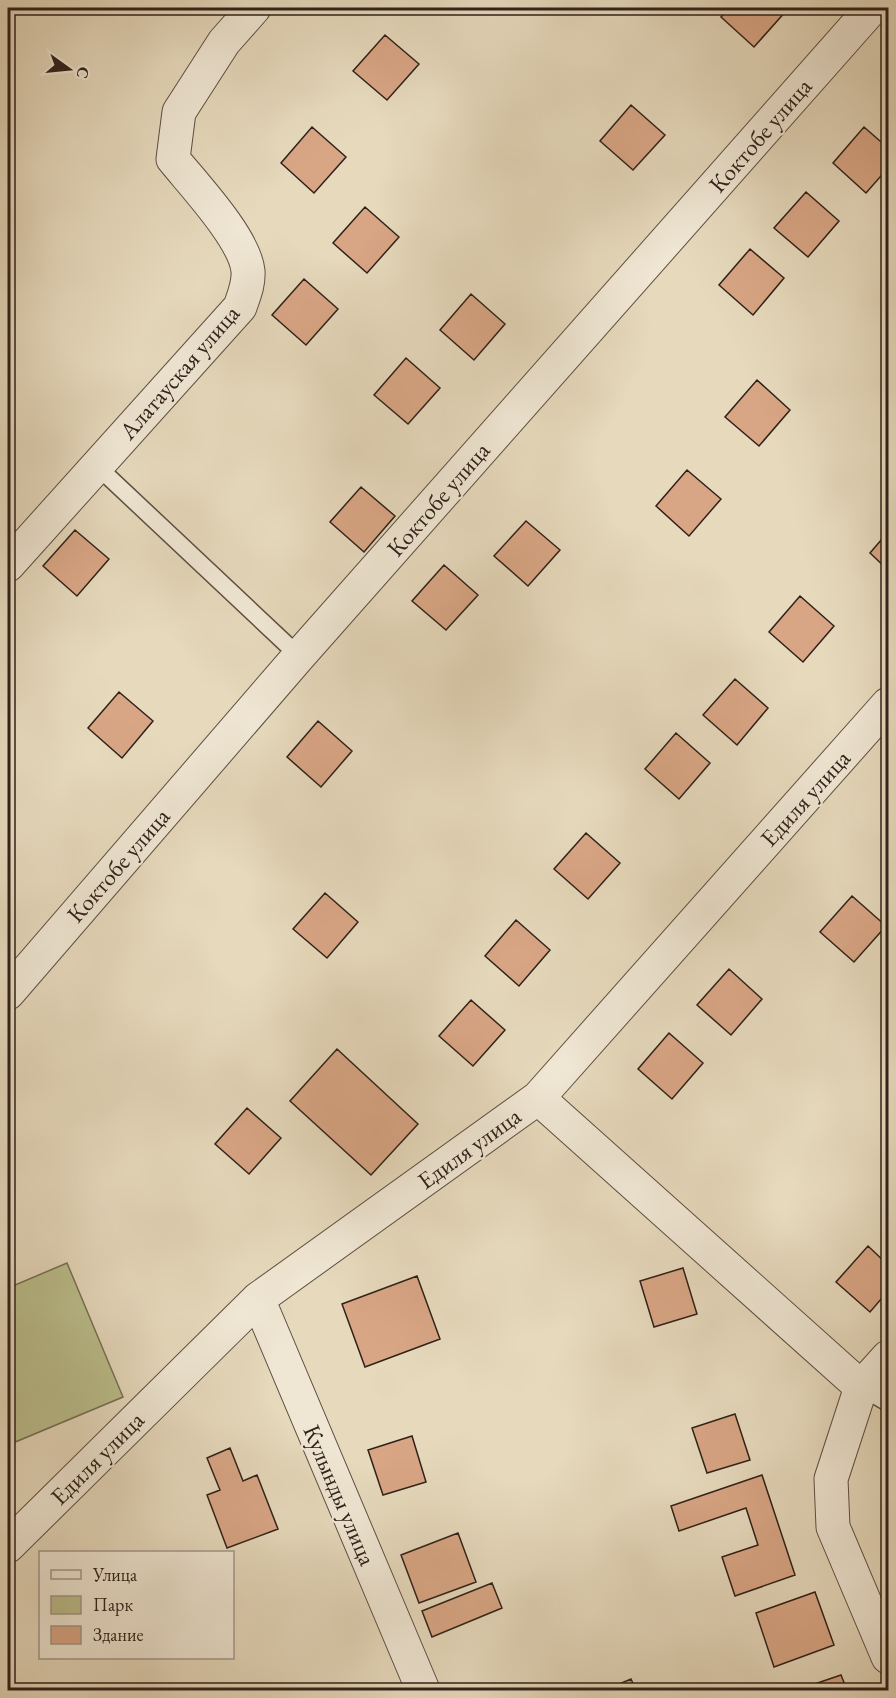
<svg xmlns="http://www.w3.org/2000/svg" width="896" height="1698" font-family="'EB Garamond',serif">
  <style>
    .green { fill: #bbbe8c; stroke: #757053; stroke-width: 1.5 }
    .building { fill: #d9a685; stroke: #2f211a; stroke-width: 1.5 }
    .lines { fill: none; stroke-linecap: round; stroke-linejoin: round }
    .service-casing { stroke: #5d4f42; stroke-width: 19 }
    .minor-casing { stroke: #5d4f42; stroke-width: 35 }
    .service { stroke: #efe6d3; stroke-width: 16 }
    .minor { stroke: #efe6d3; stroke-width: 33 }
    .labels { text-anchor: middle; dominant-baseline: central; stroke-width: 4.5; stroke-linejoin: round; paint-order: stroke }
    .street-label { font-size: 24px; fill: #2f211a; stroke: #efe6d3 }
  </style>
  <rect width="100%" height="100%" fill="#e6d9bc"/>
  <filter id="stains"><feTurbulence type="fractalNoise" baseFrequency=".00333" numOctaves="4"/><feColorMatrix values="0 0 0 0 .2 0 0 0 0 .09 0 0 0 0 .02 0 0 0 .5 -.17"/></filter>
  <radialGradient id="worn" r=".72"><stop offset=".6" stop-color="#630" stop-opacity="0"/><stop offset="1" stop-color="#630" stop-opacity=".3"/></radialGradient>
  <!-- green -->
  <path class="green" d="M 67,1263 L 123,1397 L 8,1445 L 8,1288 Z"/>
  <!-- building -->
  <path class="building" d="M 729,8 L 782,8 L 786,11 L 754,47 L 721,17 Z
    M 385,35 L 419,64 L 387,100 L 353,71 Z
    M 631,105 L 665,135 L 633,170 L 600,141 Z
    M 312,127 L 346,157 L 314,193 L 281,163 Z
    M 864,127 L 888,148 L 888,168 L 866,193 L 833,163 Z
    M 806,192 L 839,221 L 808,257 L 774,228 Z
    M 365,207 L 399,237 L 367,273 L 333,243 Z
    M 750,249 L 784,278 L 753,315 L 719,285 Z
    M 304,279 L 338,309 L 306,345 L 272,315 Z
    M 471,294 L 505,324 L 474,360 L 440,330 Z
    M 406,358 L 440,388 L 408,424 L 374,395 Z
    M 757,380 L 790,410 L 759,446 L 725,417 Z
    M 687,470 L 721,499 L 689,536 L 656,506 Z
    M 361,487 L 395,516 L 364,552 L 330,522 Z
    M 526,521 L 560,550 L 528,586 L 494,556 Z
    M 75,530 L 109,559 L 77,596 L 43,566 Z
    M 888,532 L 888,570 L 870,553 Z
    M 444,565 L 478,595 L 446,630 L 412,601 Z
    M 800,596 L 834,626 L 803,662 L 769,632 Z
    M 735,679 L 768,708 L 737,745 L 703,715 Z
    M 119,692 L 153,721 L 122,758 L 88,728 Z
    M 318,721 L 352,751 L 321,787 L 287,757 Z
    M 676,733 L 710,763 L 679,799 L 645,769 Z
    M 586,833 L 620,863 L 588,899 L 554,869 Z
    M 325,893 L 358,922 L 327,958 L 293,929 Z
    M 852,896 L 886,926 L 854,962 L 820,932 Z
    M 516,920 L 550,950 L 519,986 L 485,956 Z
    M 729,969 L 762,999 L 731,1035 L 697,1005 Z
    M 471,1000 L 505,1030 L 473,1066 L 439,1036 Z
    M 669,1033 L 703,1063 L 672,1099 L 638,1069 Z
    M 337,1049 L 418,1124 L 371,1175 L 290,1101 Z
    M 247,1108 L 281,1138 L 249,1174 L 215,1144 Z
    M 868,1246 L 888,1265 L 888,1291 L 870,1312 L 836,1282 Z
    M 683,1268 L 697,1314 L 654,1327 L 640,1281 Z
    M 417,1276 L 440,1339 L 365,1367 L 342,1304 Z
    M 735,1414 L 750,1460 L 707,1473 L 692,1428 Z
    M 412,1436 L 426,1482 L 383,1495 L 368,1450 Z
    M 230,1448 L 243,1481 L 257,1475 L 278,1529 L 227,1548 L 207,1495 L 220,1490 L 207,1458 Z
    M 762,1475 L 795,1575 L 735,1596 L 722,1557 L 758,1545 L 746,1508 L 679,1531 L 671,1506 Z
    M 458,1533 L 476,1582 L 419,1603 L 401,1555 Z
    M 492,1583 L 502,1608 L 432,1637 L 422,1611 Z
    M 815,1592 L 834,1645 L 774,1667 L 756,1613 Z
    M 841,1675 L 847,1690 L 797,1690 Z
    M 631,1679 L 636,1690 L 605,1690 Z"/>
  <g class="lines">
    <!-- service casing -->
    <g class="service-casing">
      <path id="service" d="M 97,466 L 299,656
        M 861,1387 L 888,1403"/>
    </g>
    <!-- minor casing -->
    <g class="minor-casing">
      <path id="minor" d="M 8,565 L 240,307 C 244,295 249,284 248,271 C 245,239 194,185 173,159 L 179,112 L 224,42 L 254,8
        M 8,993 L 299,656 L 872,8
        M 538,1098 L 861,1387
        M 258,1299 L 423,1690
        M 888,1357 L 861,1387 L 831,1479 L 833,1527 L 888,1657
        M 8,1546 L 258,1299 L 538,1098 L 888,704"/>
    </g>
    <!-- service -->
    <use href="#service" class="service"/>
    <!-- minor -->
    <use href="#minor" class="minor"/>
  </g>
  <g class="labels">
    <!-- street labels -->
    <g class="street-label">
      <text transform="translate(760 135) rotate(-49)">Коктобе улица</text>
      <text transform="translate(179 372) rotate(-49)">Алатауская улица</text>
      <text transform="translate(438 499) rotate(-49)">Коктобе улица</text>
      <text transform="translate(805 798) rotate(-48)">Едиля улица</text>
      <text transform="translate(118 865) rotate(-49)">Коктобе улица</text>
      <text transform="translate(469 1148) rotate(-36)">Едиля улица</text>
      <text transform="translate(97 1458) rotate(-45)">Едиля улица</text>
      <text transform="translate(340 1495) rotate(67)">Кулынды улица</text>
    </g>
  </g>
  <!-- margin -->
  <rect width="896" height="1698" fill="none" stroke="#e6d9bc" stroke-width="30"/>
  <rect x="9" y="9" width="878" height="1680" fill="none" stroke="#2f211a" stroke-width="3"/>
  <rect x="15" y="15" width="866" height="1668" fill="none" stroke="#2f211a" stroke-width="1.5"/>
  <!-- legend -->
  <rect x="39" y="1551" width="195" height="108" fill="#efe6d3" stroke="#a29789" stroke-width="1.5"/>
  <rect x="51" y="1570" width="30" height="9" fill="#efe6d3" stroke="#a29789" stroke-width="1.5"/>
  <text x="93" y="1581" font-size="18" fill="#2f211a">Улица</text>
  <rect x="51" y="1596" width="30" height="18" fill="#bbbe8c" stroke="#a29789" stroke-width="1.5"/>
  <text x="93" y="1611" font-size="18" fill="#2f211a">Парк</text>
  <rect x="51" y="1626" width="30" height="18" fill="#d9a685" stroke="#a29789" stroke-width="1.5"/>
  <text x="93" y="1641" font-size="18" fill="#2f211a">Здание</text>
  <!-- north arrow -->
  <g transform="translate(69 69) rotate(105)" stroke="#efe6d3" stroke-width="4.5" paint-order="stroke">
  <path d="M0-4.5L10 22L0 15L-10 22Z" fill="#2f211a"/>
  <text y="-9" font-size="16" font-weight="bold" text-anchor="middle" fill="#2f211a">С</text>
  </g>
  <rect width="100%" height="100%" filter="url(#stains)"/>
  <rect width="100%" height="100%" fill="url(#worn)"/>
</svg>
